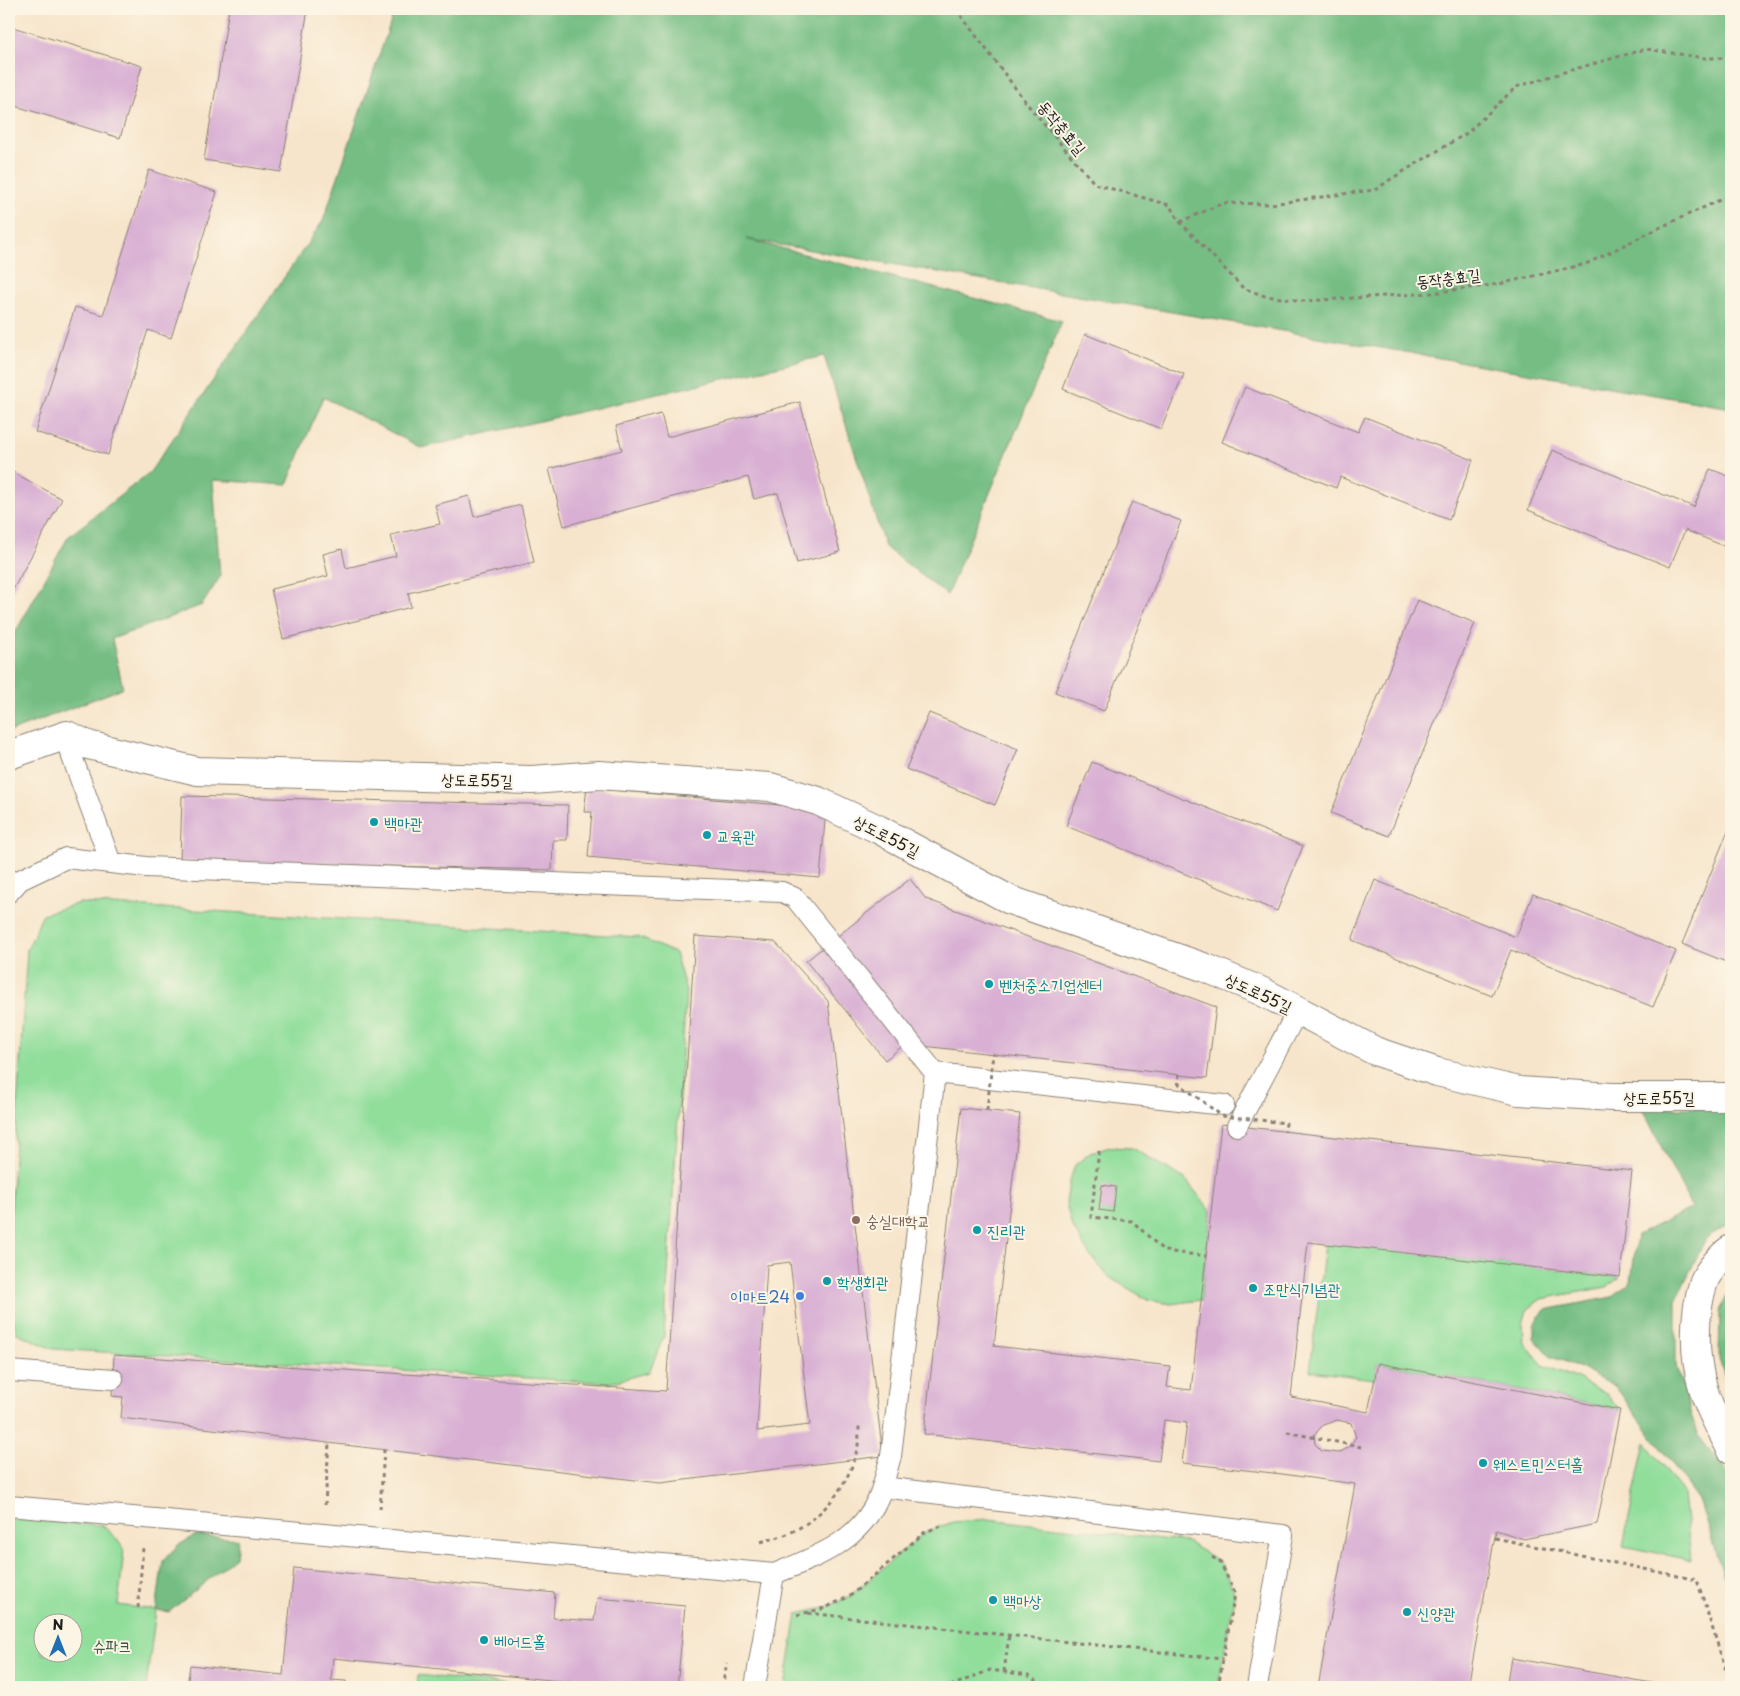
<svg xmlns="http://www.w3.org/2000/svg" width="1740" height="1696" font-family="'Playpen Sans','Poor Story',sans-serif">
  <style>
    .green { fill: #91de9b; stroke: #567d5c; fill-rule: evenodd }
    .forest { fill: #74bd83; stroke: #486c50 }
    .building { fill: #d9b0d4; fill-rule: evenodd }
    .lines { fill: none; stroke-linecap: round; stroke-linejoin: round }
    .service-casing { stroke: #8a8074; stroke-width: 22 }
    .minor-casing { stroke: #8a8074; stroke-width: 30 }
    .path { stroke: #8a8074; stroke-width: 3; stroke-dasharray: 4 4; stroke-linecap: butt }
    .service { stroke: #fff; stroke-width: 20 }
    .minor { stroke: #fff; stroke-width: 28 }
    .path-bridge { stroke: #8a8074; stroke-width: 3; stroke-dasharray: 4 4; stroke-linecap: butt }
    .culture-dot { fill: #0f9aa8; stroke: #fcf5e5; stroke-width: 2 }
    .education-dot { fill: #8d6e63; stroke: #fcf5e5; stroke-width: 2 }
    .shop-dot { fill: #3f7fe0; stroke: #fcf5e5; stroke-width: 2 }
    .labels { text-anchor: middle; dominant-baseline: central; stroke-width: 4; stroke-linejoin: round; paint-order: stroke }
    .street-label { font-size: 16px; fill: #1c1c1c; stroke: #fcf5e5 }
    .culture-label { font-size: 16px; fill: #0d838f; stroke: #fcf5e5; text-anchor: start }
    .education-label { font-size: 16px; fill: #785e54; stroke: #fcf5e5; text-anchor: start }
    .shop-label { font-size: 16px; fill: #366cbe; stroke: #fcf5e5; text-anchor: end }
    .park-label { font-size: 16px; fill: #3f5642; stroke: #fcf5e5 }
  </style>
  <rect width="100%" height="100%" fill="#fcf5e5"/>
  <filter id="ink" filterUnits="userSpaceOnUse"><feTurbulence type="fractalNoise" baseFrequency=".02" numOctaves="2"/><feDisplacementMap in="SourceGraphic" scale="10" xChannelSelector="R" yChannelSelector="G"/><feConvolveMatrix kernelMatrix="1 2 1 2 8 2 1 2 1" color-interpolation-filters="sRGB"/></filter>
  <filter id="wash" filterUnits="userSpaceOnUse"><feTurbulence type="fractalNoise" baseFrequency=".0096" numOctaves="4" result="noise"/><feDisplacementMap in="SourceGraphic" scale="20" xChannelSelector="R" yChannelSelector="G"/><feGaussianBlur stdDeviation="1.12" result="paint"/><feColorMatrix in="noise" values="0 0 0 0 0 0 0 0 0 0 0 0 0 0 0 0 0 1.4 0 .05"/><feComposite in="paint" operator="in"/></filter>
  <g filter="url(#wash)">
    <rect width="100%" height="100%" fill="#f7e5cb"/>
    <!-- green -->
    <path class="green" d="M 80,903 L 638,937 L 675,953 L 686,991 L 664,1336 L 649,1372 L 610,1383 L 53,1349 L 17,1333 L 9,1306 L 9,1240 L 27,950 L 43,914 Z
      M 1110,1147 L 1132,1148 L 1185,1179 L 1211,1211 L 1201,1300 L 1171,1304 L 1148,1300 L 1109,1277 L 1088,1253 L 1071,1224 L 1066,1203 L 1069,1184 L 1075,1165 L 1090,1153 Z
      M 1325,1243 L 1620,1277 L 1607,1287 L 1541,1299 L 1527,1310 L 1523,1324 L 1524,1342 L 1543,1365 L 1578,1379 L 1608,1395 L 1620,1410 L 1378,1363 L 1375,1379 L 1310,1371 Z
      M 1645,1442 L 1684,1494 L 1691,1560 L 1623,1546 Z
      M 9,1519 L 102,1525 L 116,1538 L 124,1550 L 118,1605 L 156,1610 L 146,1687 L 9,1687 ZM 42,1624 L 72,1624 L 72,1654 L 42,1654 Z
      M 988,1519 L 1187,1542 L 1220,1562 L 1235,1593 L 1218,1687 L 785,1687 L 797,1614 L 825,1608 L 850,1596 L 925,1532 L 953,1522 Z
      M 418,1675 L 520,1686 L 520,1687 L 417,1687 Z"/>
    <!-- forest -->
    <path class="forest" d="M 395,9 L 1731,9 L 1731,408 L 746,239 L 1062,321 L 947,595 L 885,547 L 824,356 L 422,448 L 323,397 L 287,485 L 213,480 L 220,577 L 202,605 L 112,639 L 123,688 L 9,732 L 9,644 L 68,537 L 150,472 L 323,221 Z
      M 1642,1108 L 1731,1108 L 1731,1223 L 1706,1238 L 1676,1300 L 1676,1366 L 1697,1434 L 1731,1478 L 1731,1599 L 1699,1500 L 1615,1386 L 1583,1369 L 1549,1355 L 1534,1338 L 1534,1325 L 1545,1310 L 1612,1297 L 1631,1282 L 1637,1235 L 1692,1208 Z
      M 1731,1288 L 1731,1397 L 1719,1359 L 1720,1311 Z
      M 196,1535 L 238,1539 L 236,1557 L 169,1612 L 156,1610 L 163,1561 L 177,1546 Z"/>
    <g id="blocks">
      <!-- building -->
      <path class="building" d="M 229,9 L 308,9 L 281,172 L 204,160 Z
        M 9,26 L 142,66 L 120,138 L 9,104 Z
        M 149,170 L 217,192 L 171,338 L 148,330 L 108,455 L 35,432 L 75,307 L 103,315 Z
        M 1085,334 L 1184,374 L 1161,429 L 1063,389 Z
        M 1245,387 L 1358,432 L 1365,417 L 1473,460 L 1449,520 L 1340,477 L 1336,488 L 1222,442 Z
        M 800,402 L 840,552 L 797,563 L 778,493 L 754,499 L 748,477 L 564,526 L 549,469 L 622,450 L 616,426 L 661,414 L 667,437 Z
        M 1552,450 L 1694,507 L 1710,469 L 1731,477 L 1731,549 L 1685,530 L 1670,567 L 1528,510 Z
        M 9,470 L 62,499 L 9,597 Z
        M 469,496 L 474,517 L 521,505 L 534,562 L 408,593 L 411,607 L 283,639 L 271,589 L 328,576 L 323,554 L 342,549 L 346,568 L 396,556 L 391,535 L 440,524 L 435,505 Z
        M 1132,502 L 1181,521 L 1104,711 L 1055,692 Z
        M 1417,600 L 1475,623 L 1389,836 L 1331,813 Z
        M 929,713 L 1018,749 L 995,805 L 906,769 Z
        M 1092,762 L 1303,846 L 1277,911 L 1066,826 Z
        M 587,788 L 826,809 L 820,878 L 588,857 L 592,812 L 584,812 Z
        M 182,796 L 568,805 L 567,840 L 553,840 L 552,870 L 180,861 Z
        M 1731,823 L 1731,964 L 1682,944 Z
        M 910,879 L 926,899 L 1216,1007 L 1207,1078 L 905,1044 L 885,1060 L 806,961 Z
        M 1375,880 L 1516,937 L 1533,894 L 1676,951 L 1653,1007 L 1511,950 L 1492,996 L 1352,940 Z
        M 695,936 L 775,942 L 828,1001 L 883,1456 L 660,1483 L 121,1418 L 123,1397 L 112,1396 L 114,1355 L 666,1391 ZM 790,1262 L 810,1425 L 757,1431 L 767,1265 Z
        M 961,1108 L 1020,1114 L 994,1346 L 1170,1366 L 1167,1387 L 1191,1390 L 1221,1124 L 1632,1171 L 1620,1277 L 1308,1242 L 1291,1397 L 1368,1412 L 1378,1363 L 1620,1410 L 1597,1524 L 1524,1539 L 1496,1530 L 1468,1687 L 1318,1687 L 1355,1484 L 1282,1474 L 1182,1463 L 1187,1423 L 1164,1420 L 1159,1461 L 924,1434 ZM 1337,1420 L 1351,1423 L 1356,1437 L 1349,1447 L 1339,1453 L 1322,1451 L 1315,1444 L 1314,1435 L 1323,1425 Z
        M 1102,1185 L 1116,1187 L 1113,1212 L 1099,1210 Z
        M 294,1568 L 555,1593 L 553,1618 L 594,1621 L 597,1598 L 685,1606 L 677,1687 L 588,1687 L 589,1684 L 333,1658 L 331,1680 L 346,1681 L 346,1687 L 187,1687 L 190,1665 L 283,1675 Z
        M 1511,1658 L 1669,1686 L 1669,1687 L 1506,1687 Z"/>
    </g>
  </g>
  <g filter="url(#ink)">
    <use href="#blocks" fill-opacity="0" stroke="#8a8074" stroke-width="1"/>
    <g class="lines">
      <!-- service casing -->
      <g class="service-casing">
        <path id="service" d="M 64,735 L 111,863
          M 9,892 L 20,880 L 66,858 L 146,867 L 782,892 L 795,898 L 935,1073 L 891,1456 C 887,1469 884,1483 879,1496 C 860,1542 816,1557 774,1574 L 9,1506
          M 935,1073 L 1224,1105
          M 1237,1126 L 1298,1010
          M 9,1371 L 113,1379
          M 882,1487 L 1283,1535 L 1257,1687
          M 755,1687 L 774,1574"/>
      </g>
      <!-- minor casing -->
      <g class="minor-casing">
        <path id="minor" d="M 9,755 L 67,735 L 88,745 L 197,771 L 532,780 L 599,775 L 770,787 L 818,801 L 878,829 L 1010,900 L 1206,968 L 1263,992 L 1375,1051 L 1437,1072 L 1519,1091 L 1612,1097 L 1731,1097
          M 1731,1249 C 1723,1254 1708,1271 1704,1281 C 1693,1314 1693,1357 1704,1391 C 1710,1411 1721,1430 1731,1449"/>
      </g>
      <!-- path -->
      <path class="path" d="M 956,9 L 1031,109 L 1095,184 L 1169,205 L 1180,222 L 1243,288 L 1265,296 L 1304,301 L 1431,293 L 1499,284 L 1586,264 L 1663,226 L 1731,195
        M 1180,222 L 1223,203 L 1271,204 L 1357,192 L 1375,190 L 1391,179 L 1467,133 L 1516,87 L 1571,70 L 1646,49 L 1705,58 L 1731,58
        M 1099,1151 L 1091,1217 L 1132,1221 L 1164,1251 L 1206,1256
        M 1287,1432 L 1361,1447
        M 325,1505 L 329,1443
        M 380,1509 L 384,1450
        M 1495,1538 L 1697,1580 L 1731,1686
        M 761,1542 C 770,1539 779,1538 787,1534 C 822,1519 848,1487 857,1450 C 859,1442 859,1434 859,1426
        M 1212,1557 L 1220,1562 L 1235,1593 L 1218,1687
        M 138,1608 L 143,1548
        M 808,1613 L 1223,1659
        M 797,1615 L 825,1608 L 850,1596 L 925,1532 L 944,1525
        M 1004,1672 L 1009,1635
        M 722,1687 L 727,1663
        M 951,1687 L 953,1685 L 990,1670 L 1028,1675 L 1044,1687"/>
      <!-- service -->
      <use href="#service" class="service"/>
      <!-- minor -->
      <use href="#minor" class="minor"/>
      <!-- path-bridge -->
      <path class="path-bridge" d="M 1179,1074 L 1178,1083 L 1222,1116 L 1286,1123 L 1285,1132
        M 987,1110 L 993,1053"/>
    </g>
  </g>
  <!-- markers -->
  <g class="culture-dot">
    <circle cx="374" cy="822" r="5"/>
    <circle cx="707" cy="835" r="5"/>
    <circle cx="989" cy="984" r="5"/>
    <circle cx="977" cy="1230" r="5"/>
    <circle cx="827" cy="1281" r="5"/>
    <circle cx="1253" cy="1288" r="5"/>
    <circle cx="1483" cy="1463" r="5"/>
    <circle cx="993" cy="1600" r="5"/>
    <circle cx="1407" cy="1612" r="5"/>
    <circle cx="484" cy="1640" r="5"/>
  </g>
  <circle class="education-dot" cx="856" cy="1220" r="5"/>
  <circle class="shop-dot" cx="800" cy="1296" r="5"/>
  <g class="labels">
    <!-- street labels -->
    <g class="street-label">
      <text transform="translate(1063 127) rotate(50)">동작충효길</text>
      <text transform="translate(1448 277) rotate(-7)">동작충효길</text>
      <text transform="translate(477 779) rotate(1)">상도로55길</text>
      <text transform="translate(887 835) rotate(27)">상도로55길</text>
      <text transform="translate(1259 992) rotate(25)">상도로55길</text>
      <text x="1659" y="1097">상도로55길</text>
    </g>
    <!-- culture labels -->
    <g class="culture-label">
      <text x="384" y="822">백마관</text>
      <text x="717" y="835">교육관</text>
      <text x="999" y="984">벤처중소기업센터</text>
      <text x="987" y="1230">진리관</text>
      <text x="837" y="1281">학생회관</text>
      <text x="1263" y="1288">조만식기념관</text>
      <text x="1493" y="1463">웨스트민스터홀</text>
      <text x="1003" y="1600">백마상</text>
      <text x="1417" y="1612">신양관</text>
      <text x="494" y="1640">베어드홀</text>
    </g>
    <!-- education labels -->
    <g class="education-label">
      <text x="866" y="1220">숭실대학교</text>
    </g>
    <!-- shop labels -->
    <g class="shop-label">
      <text x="790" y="1296">이마트24</text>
    </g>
    <!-- park labels -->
    <g class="park-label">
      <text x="112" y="1645">슈파크</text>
    </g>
  </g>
  <!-- margin -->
  <rect width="1740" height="1696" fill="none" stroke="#fcf5e5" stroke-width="30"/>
  <!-- north arrow -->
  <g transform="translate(58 1638)"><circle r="24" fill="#fcf5e5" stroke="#a29e95"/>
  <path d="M0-4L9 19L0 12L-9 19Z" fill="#1f6fb2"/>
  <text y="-8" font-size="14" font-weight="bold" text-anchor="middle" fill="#1c1c1c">N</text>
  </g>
</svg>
